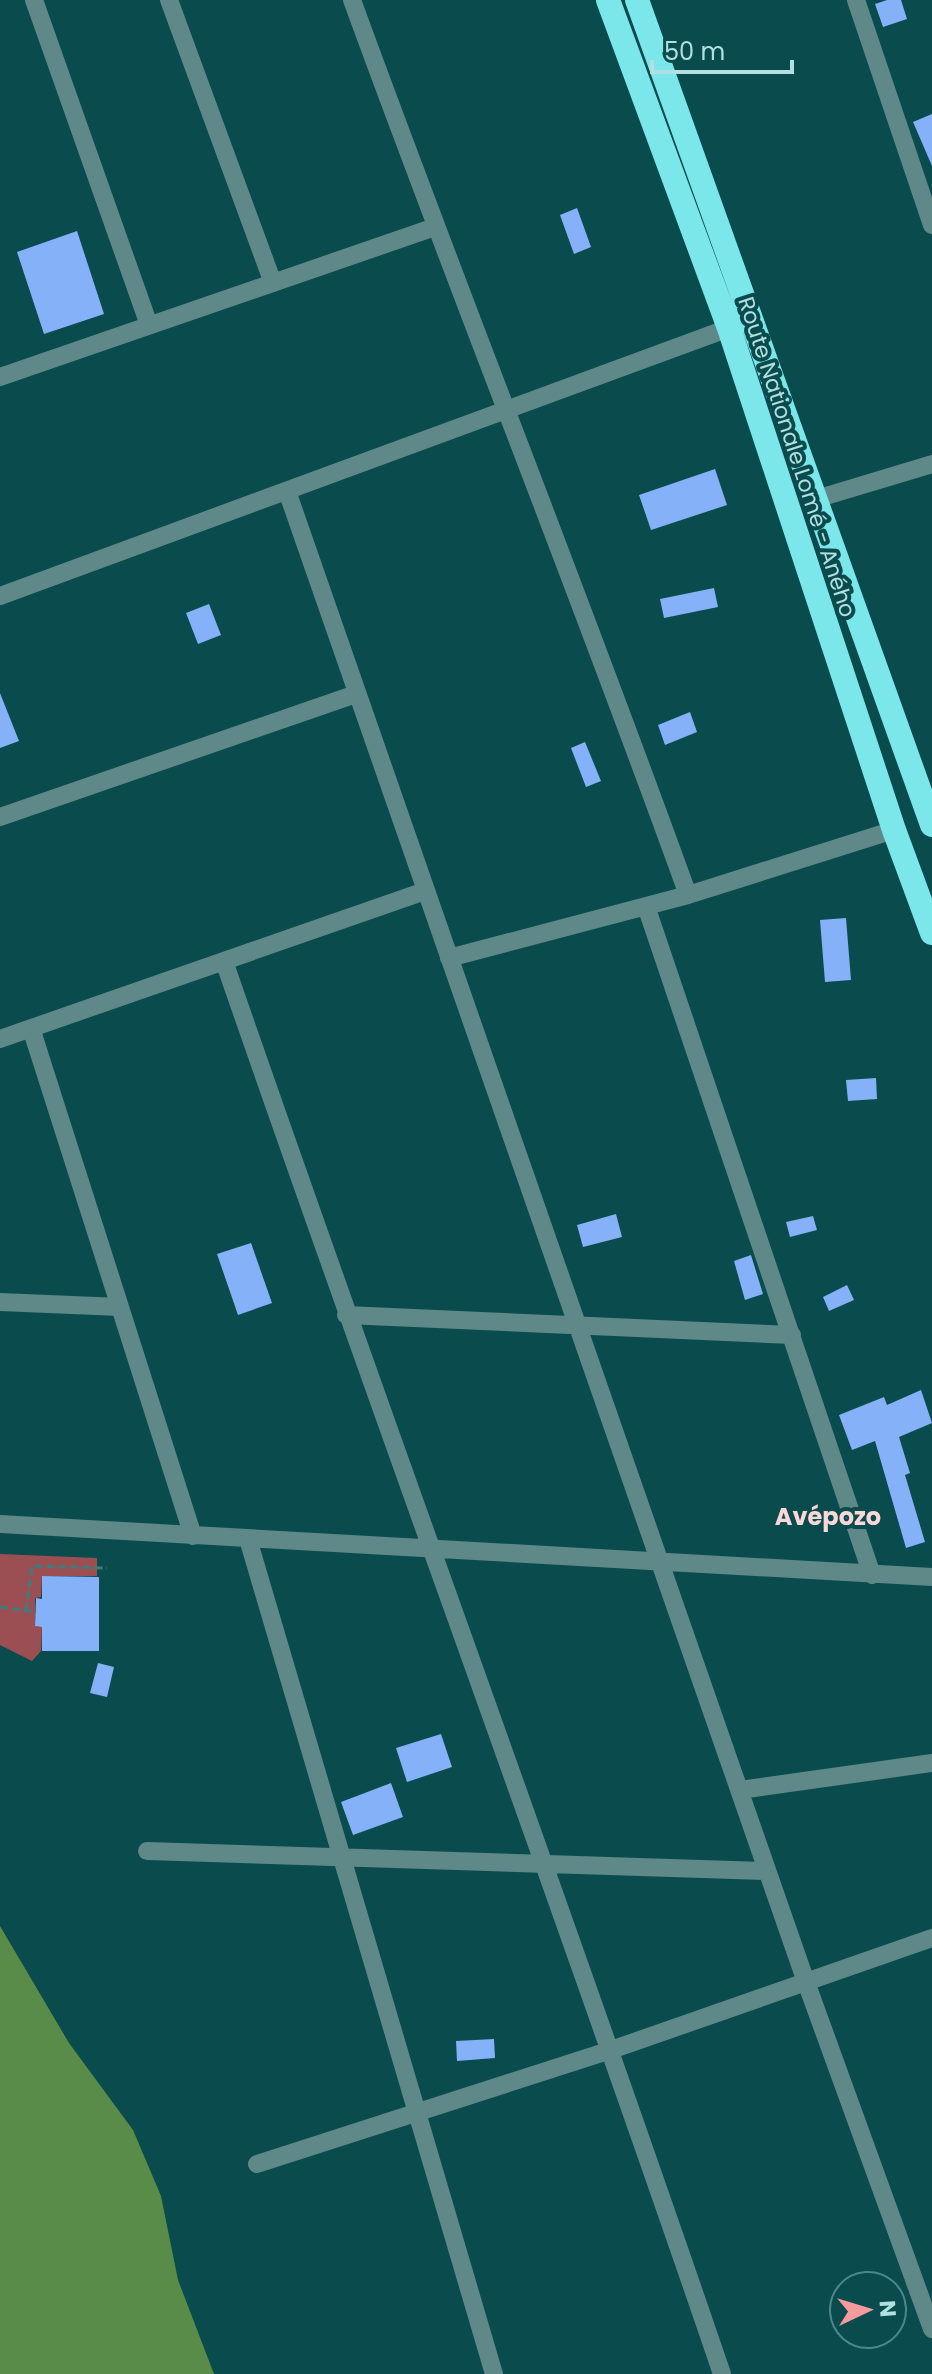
<svg xmlns="http://www.w3.org/2000/svg" width="932" height="2374" font-family="Poppins,sans-serif">
  <style>
    .green { fill: #9c4f52 }
    .water { fill: #588c48 }
    .building { fill: #84b1f7 }
    .lines { fill: none; stroke-linecap: round; stroke-linejoin: round }
    .path { stroke: #3f7b7d; stroke-width: 3; stroke-dasharray: 8 4; stroke-linecap: butt }
    .minor { stroke: #5f8889; stroke-width: 18 }
    .highway { stroke: #7be7eb; stroke-width: 24 }
    .labels { text-anchor: middle; dominant-baseline: central; stroke-width: 8; stroke-linejoin: round; paint-order: stroke }
    .street-label { font-size: 22px; fill: #b0e0e2; stroke: #0a4b4d }
    .neighbourhood-label { font-size: 24px; font-weight: bold; fill: #fbd7d7; stroke: #0a4b4d }
  </style>
  <rect width="100%" height="100%" fill="#0a4b4d"/>
  <!-- green -->
  <path class="green" d="M 0,1554 L 97,1558 L 97,1576 L 42,1576 L 41,1597 L 35,1598 L 35,1626 L 42,1627 L 41,1651 L 32,1661 L 0,1645 Z"/>
  <!-- water -->
  <path class="water" d="M 0,1926 L 69,2043 L 133,2130 L 161,2196 L 178,2280 L 214,2374 L 0,2374 Z"/>
  <!-- building -->
  <path class="building" d="M 887,0 L 901,0 L 907,19 L 883,27 L 875,4 Z
    M 932,114 L 932,166 L 913,122 Z
    M 577,208 L 591,247 L 574,254 L 560,215 Z
    M 77,231 L 104,314 L 44,334 L 17,252 Z
    M 715,469 L 727,505 L 651,530 L 639,495 Z
    M 714,588 L 718,607 L 664,618 L 660,599 Z
    M 209,604 L 221,635 L 198,644 L 186,613 Z
    M 0,693 L 19,741 L 0,748 Z
    M 690,712 L 697,732 L 665,745 L 658,725 Z
    M 585,742 L 601,781 L 586,787 L 571,748 Z
    M 846,918 L 851,980 L 825,982 L 820,920 Z
    M 876,1078 L 877,1099 L 848,1101 L 846,1080 Z
    M 616,1214 L 622,1237 L 583,1247 L 577,1225 Z
    M 813,1216 L 817,1230 L 790,1237 L 786,1222 Z
    M 251,1243 L 272,1303 L 238,1315 L 217,1254 Z
    M 751,1255 L 763,1294 L 745,1300 L 734,1261 Z
    M 847,1285 L 854,1300 L 829,1311 L 823,1297 Z
    M 921,1390 L 932,1423 L 899,1437 L 910,1473 L 905,1475 L 925,1542 L 906,1548 L 875,1441 L 852,1450 L 839,1415 L 884,1397 L 887,1405 Z
    M 42,1576 L 99,1577 L 99,1651 L 42,1651 L 42,1627 L 35,1626 L 36,1598 L 42,1599 Z
    M 98,1663 L 114,1667 L 107,1697 L 90,1693 Z
    M 441,1734 L 452,1767 L 407,1782 L 396,1748 Z
    M 391,1783 L 403,1817 L 353,1835 L 341,1802 Z
    M 494,2039 L 495,2058 L 457,2061 L 456,2041 Z"/>
  <g class="lines">
    <!-- path -->
    <path class="path" d="M 0,1607 L 36,1612
      M 26,1611 L 32,1566 L 107,1568"/>
    <!-- minor -->
    <path class="minor" d="M 34,0 L 149,325
      M 169,0 L 273,283
      M 352,0 C 461,299 580,595 688,895
      M 856,0 L 932,225
      M 0,377 L 435,227
      M 287,491 L 806,1982 L 932,2329
      M 816,499 L 932,464
      M 0,596 L 729,328
      M 0,817 L 356,694
      M 646,906 L 872,1575
      M 449,958 L 688,895 L 894,830
      M 224,961 C 387,1433 561,1901 722,2374
      M 31,1028 L 193,1536
      M 0,1039 L 425,891
      M 0,1302 L 120,1307
      M 346,1315 L 792,1335
      M 0,1524 L 932,1577
      M 248,1539 L 494,2374
      M 740,1790 L 932,1763
      M 147,1851 L 767,1871
      M 257,2164 L 611,2050 L 932,1938"/>
    <!-- highway -->
    <path class="highway" d="M 608,0 L 729,328 L 894,830 L 932,933
      M 637,0 L 932,825"/>
  </g>
  <g class="labels">
    <!-- street labels -->
    <g class="street-label">
      <text transform="translate(797 457) rotate(72)">Route Nationale Lomé - Aného</text>
    </g>
    <!-- neighbourhood labels -->
    <g class="neighbourhood-label">
      <text x="828" y="1516">Avépozo</text>
    </g>
  </g>
  <!-- north arrow -->
  <g transform="translate(868 2310) rotate(86)"><circle r="38" fill="#0a4b4d" stroke="#4c8789" stroke-width="2"/>
  <path d="M0-6L14 30L0 20L-14 30Z" fill="#f59b9c"/>
  <text y="-12" font-size="22" font-weight="bold" text-anchor="middle" fill="#b0e0e2">N</text>
  </g>
  <!-- scale -->
  <path d="M652 60v12h140v-12" fill="none" stroke="#b0e0e2" stroke-width="4"/>
  <text x="664" y="60" font-size="24" fill="#b0e0e2" stroke="#0a4b4d" stroke-width="6" paint-order="stroke">50 m</text>
</svg>
